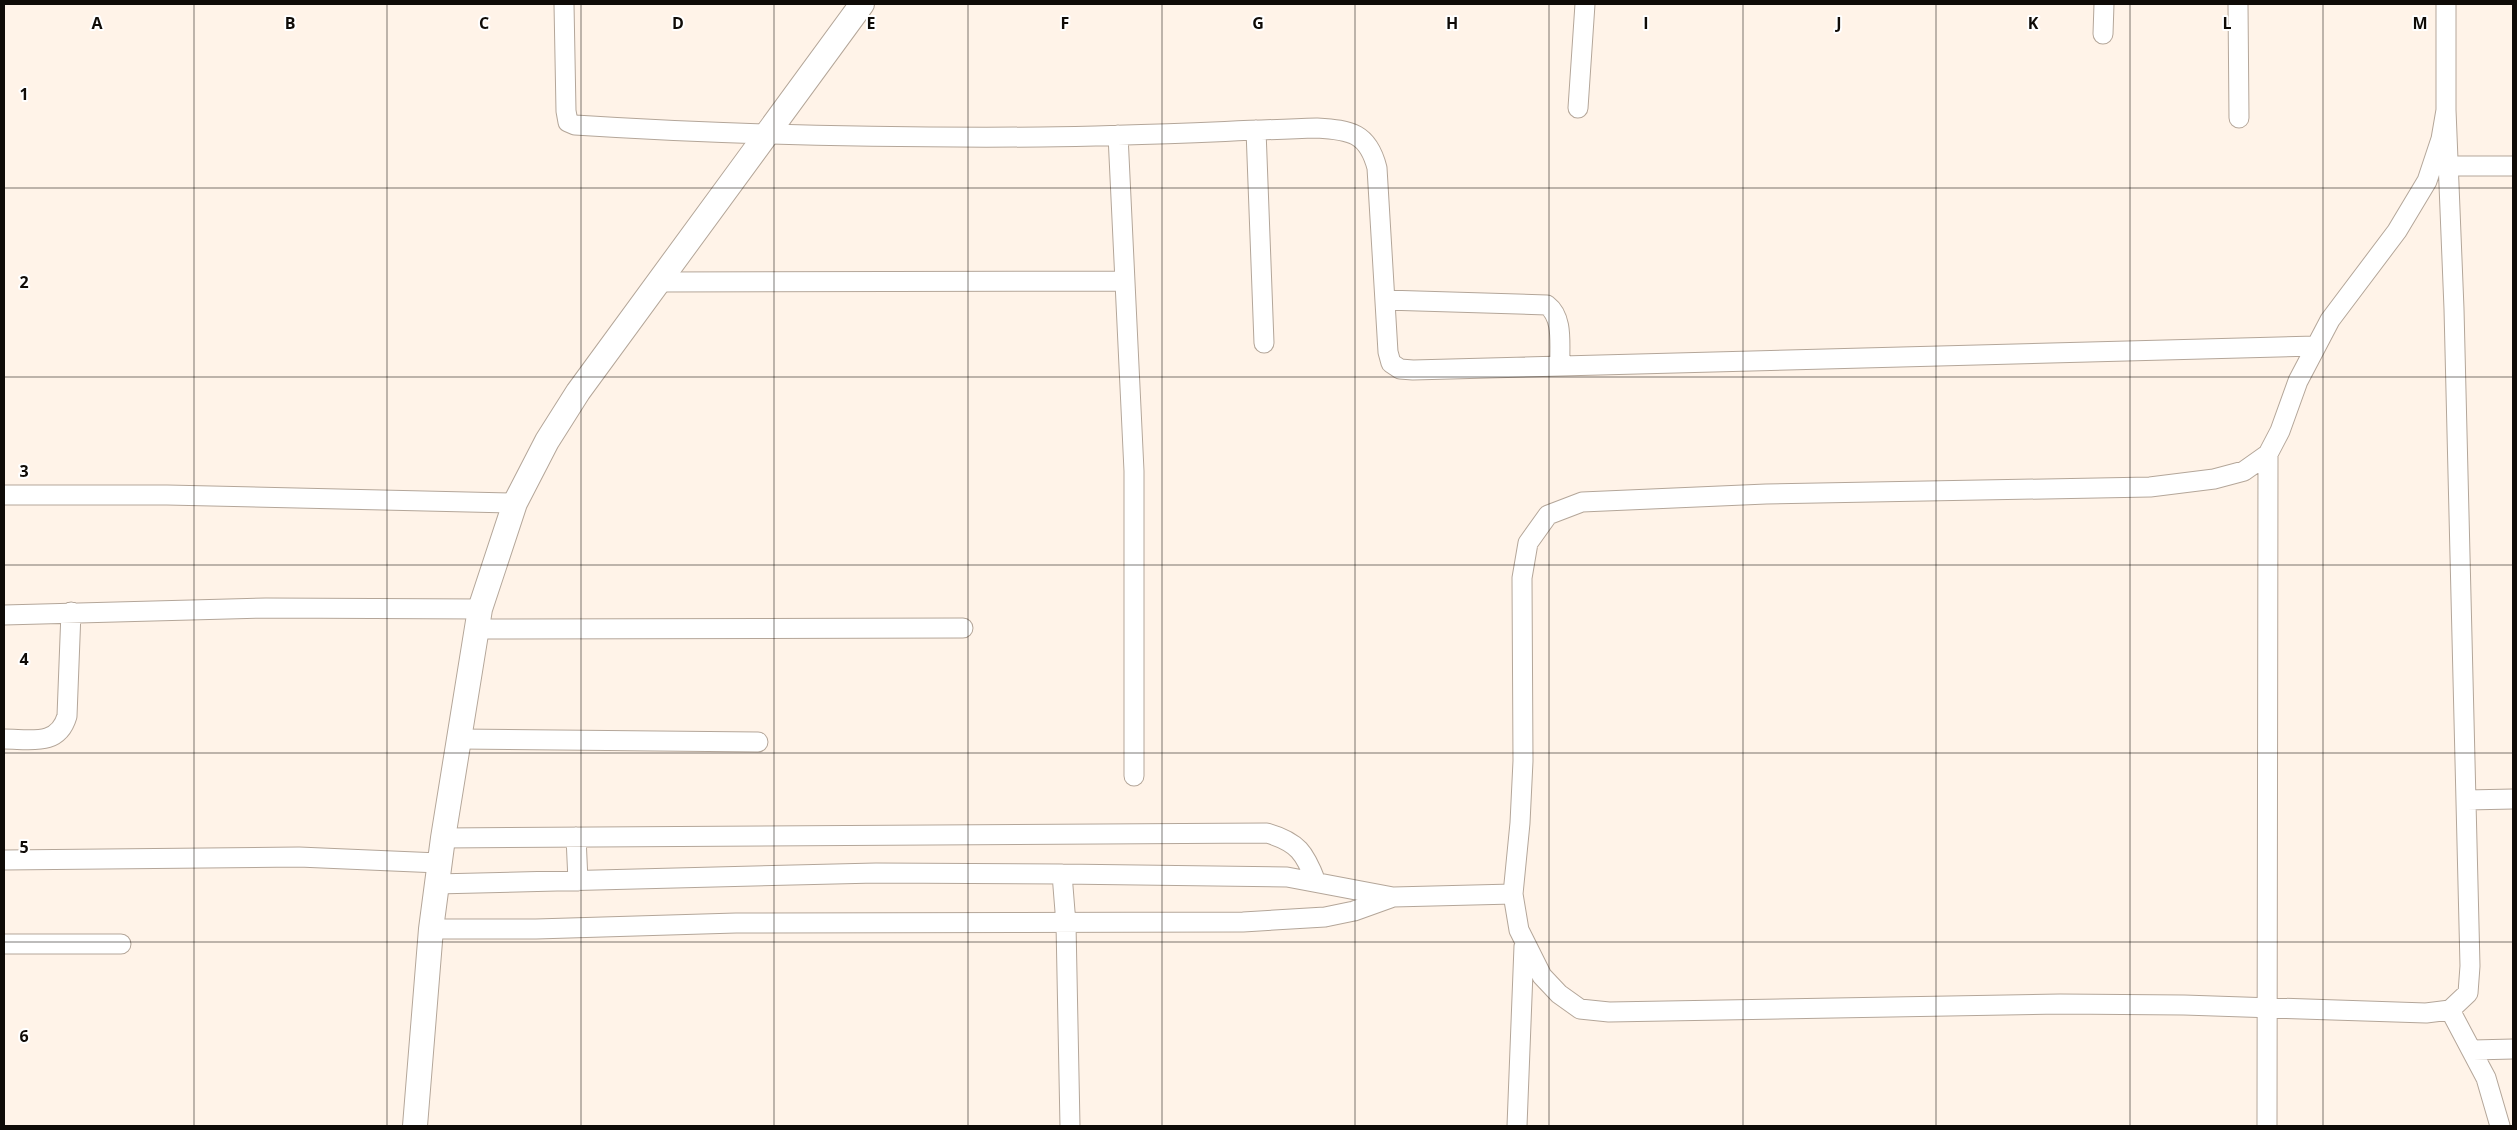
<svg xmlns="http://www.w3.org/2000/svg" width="2517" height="1130" font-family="'Open Sans',sans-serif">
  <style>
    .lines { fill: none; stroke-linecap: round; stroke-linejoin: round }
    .minor-casing { stroke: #b4a699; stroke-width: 21 }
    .tertiary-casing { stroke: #b4a699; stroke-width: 26 }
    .minor { stroke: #fff; stroke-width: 19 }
    .tertiary { stroke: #fff; stroke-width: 24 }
    .grid { fill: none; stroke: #0f0b07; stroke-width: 1; stroke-opacity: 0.55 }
    .grid-label { font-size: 16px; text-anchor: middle; font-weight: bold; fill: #0f0b07; stroke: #fff; stroke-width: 4; stroke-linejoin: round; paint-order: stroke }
  </style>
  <rect width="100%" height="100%" fill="#fff3e8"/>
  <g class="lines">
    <!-- minor casing -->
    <g class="minor-casing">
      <path id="minor" d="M 564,4 L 566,111 L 568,122 L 575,125 C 729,135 886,138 1041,137 C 1133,136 1225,131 1317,128 C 1351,130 1368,133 1377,168 L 1388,352 L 1391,363 L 1400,369 L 1413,370 L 2316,346
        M 2238,4 L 2239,118
        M 2103,34 L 2104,4
        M 1578,108 L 1585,4
        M 1256,130 L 1264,343
        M 1118,135 L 1134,471 L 1134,776
        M 2449,166 L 2513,166
        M 658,282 L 1125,281
        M 1385,300 L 1547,305 C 1564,318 1559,345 1560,364
        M 4,495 L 167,495 L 515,503
        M 4,615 L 266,608 L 480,609
        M 477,629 L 963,628
        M 4,739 C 30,739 58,747 67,716 L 71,612
        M 459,739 L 758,742
        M 2467,800 L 2513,799
        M 576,837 L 578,881
        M 443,838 L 1267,833 C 1298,842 1305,853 1316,882
        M 4,860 L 299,857 L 439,863
        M 1062,874 L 1066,924 L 1070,1126
        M 436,884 L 876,873 L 1062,874 L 1287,877 L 1393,897 L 1513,894 L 1519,930 L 1542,976 L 1559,994 L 1580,1009 L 1609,1012 L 2060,1004 L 2184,1005 L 2426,1013 L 2450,1010 L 2468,993 L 2470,966 L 2454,309 L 2446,110
        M 1513,894 L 1520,823 L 1523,761 L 1522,578 L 1528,543 L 1548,515 L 1582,502 L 1766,494 L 2150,487 L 2214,479 L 2244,471 L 2268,454 L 2280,431 L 2298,381 L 2330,320 L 2397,231 L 2427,181 L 2441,139 L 2446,110 L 2446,4
        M 431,929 L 536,929 L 736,923 L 1243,922 L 1325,917 L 1354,911 L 1393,897
        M 4,944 L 121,944
        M 2450,1010 L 2486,1078 L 2500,1126
        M 2473,1050 L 2513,1049
        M 1517,1126 L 1524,946
        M 2267,1126 L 2268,454"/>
    </g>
    <!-- tertiary casing -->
    <g class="tertiary-casing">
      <path id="tertiary" d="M 415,1126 L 431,929 L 443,838 L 480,609 L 515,503 L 547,441 L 578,392 L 862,4"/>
    </g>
    <!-- minor -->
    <use href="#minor" class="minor"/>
    <!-- tertiary -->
    <use href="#tertiary" class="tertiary"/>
  </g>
  <!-- grid -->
  <path class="grid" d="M 194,4 L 194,1126M 387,4 L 387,1126M 581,4 L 581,1126M 774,4 L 774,1126M 968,4 L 968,1126M 1162,4 L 1162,1126M 1355,4 L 1355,1126M 1549,4 L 1549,1126M 1743,4 L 1743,1126M 1936,4 L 1936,1126M 2130,4 L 2130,1126M 2323,4 L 2323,1126M 4,188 L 2513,188M 4,377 L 2513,377M 4,565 L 2513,565M 4,753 L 2513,753M 4,942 L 2513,942"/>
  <g class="grid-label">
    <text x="97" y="29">A</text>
    <text x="290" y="29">B</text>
    <text x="484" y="29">C</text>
    <text x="678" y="29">D</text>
    <text x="871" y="29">E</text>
    <text x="1065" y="29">F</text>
    <text x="1258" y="29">G</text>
    <text x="1452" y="29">H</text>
    <text x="1646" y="29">I</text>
    <text x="1839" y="29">J</text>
    <text x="2033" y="29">K</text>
    <text x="2227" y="29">L</text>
    <text x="2420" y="29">M</text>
    <text x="24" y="100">1</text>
    <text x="24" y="288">2</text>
    <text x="24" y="477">3</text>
    <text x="24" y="665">4</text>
    <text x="24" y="853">5</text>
    <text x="24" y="1042">6</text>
  </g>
  <!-- border -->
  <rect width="2517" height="1130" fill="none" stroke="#0f0b07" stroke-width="10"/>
</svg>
